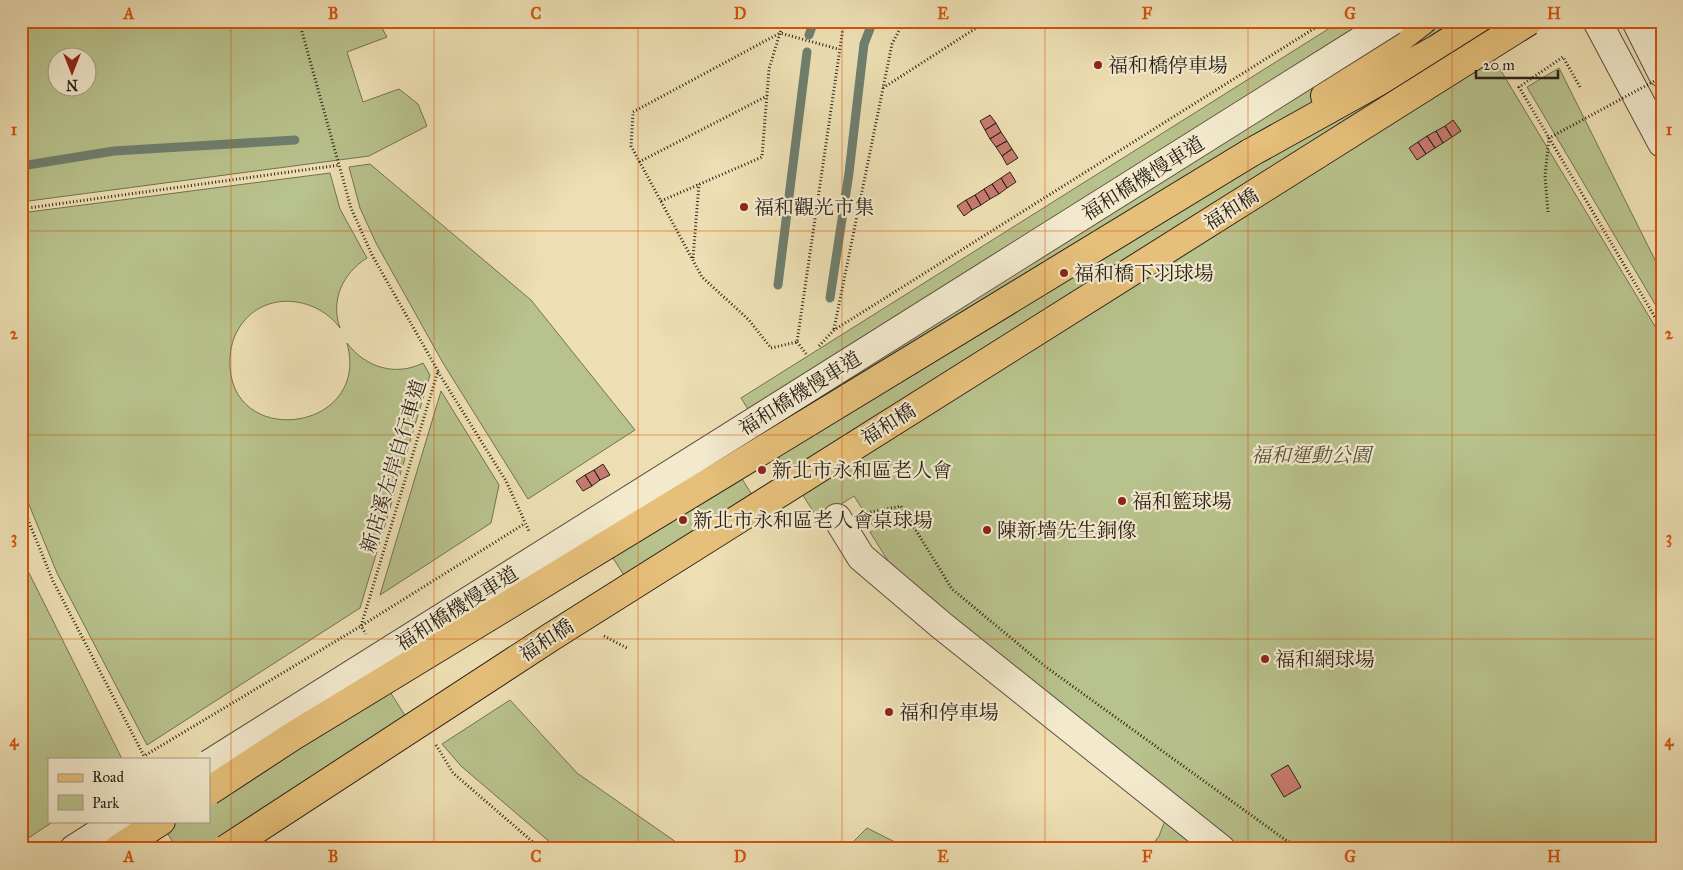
<svg xmlns="http://www.w3.org/2000/svg" width="1683" height="870" font-family="'IM FELL Great Primer','Noto Serif TC',serif">
  <style>
    .green { fill: #b8c28c; stroke: #727252; fill-rule: evenodd }
    .lines { fill: none; stroke-linecap: round; stroke-linejoin: round }
    .stream { stroke: #6e7f6f; stroke-width: 9 }
    .building { fill: #c87b70; stroke: #2b2119 }
    .minor-casing { stroke: #5c5040; stroke-width: 30 }
    .major-casing { stroke: #2b2119; stroke-width: 30 }
    .path { stroke: #2b2119; stroke-width: 3; stroke-dasharray: 1 2.5; stroke-linecap: butt }
    .minor { stroke: #f3eace; stroke-width: 28 }
    .major { stroke: #e6c07a; stroke-width: 28 }
    .minor-bridge-casing { stroke: #5c5040; stroke-width: 30; stroke-linecap: butt }
    .major-bridge-casing { stroke: #2b2119; stroke-width: 30; stroke-linecap: butt }
    .path-bridge { stroke: #2b2119; stroke-width: 3; stroke-dasharray: 1 2.5; stroke-linecap: butt }
    .minor-bridge { stroke: #f3eace; stroke-width: 28 }
    .major-bridge { stroke: #e6c07a; stroke-width: 28 }
    .grid { fill: none; stroke: #d5530d; stroke-width: 1; stroke-opacity: 0.55 }
    .poi-dot { fill: #8f2418; stroke: #f3eace; stroke-width: 2 }
    .labels { text-anchor: middle; dominant-baseline: central; stroke-width: 4.5; stroke-linejoin: round; paint-order: stroke }
    .poi-label { font-size: 20px; fill: #2b2119; stroke: #f3eace; text-anchor: start }
    .street-label { font-size: 20px; fill: #2b2119; stroke: #f3eace }
    .park-label { font-size: 20px; font-style: italic; fill: #55513c; stroke: #f3eace }
    .neatline { fill: none; stroke: #d5530d; stroke-width: 2 }
    .grid-label { font-size: 16px; text-anchor: middle; font-weight: bold; fill: #d5530d }
  </style>
  <rect width="100%" height="100%" fill="#eddfb3"/>
  <filter id="stains"><feTurbulence type="fractalNoise" baseFrequency=".004" numOctaves="4"/><feColorMatrix values="0 0 0 0 .2 0 0 0 0 .09 0 0 0 0 .02 0 0 0 .5 -.17"/></filter>
  <radialGradient id="worn" r=".72"><stop offset=".6" stop-color="#630" stop-opacity="0"/><stop offset="1" stop-color="#630" stop-opacity=".3"/></radialGradient>
  <!-- green -->
  <path class="green" d="M 21,21 L 378,21 L 387,37 L 347,52 L 363,102 L 399,89 L 418,104 L 427,126 L 369,156 L 21,202 ZM 58,58 L 88,58 L 88,88 L 58,88 Z
    M 1341,21 L 1471,21 L 1662,338 L 1662,849 L 1242,849 L 893,569 L 870,532 L 875,529 L 854,496 L 818,519 L 741,398 Z
    M 1559,68 L 1662,274 L 1662,316 L 1527,87 Z
    M 370,164 L 531,300 L 635,430 L 528,499 L 443,363 L 376,243 L 360,208 L 349,167 Z
    M 330,173 L 340,209 L 367,258 C 343,273 330,300 340,328 C 318,298 270,290 244,321 C 233,334 229,350 230,367 C 235,450 371,430 347,343 C 365,367 395,377 423,363 L 430,375 L 360,608 L 147,745 L 57,573 L 21,485 L 21,213 Z
    M 441,391 L 499,485 L 491,523 L 380,595 Z
    M 724,450 L 764,514 L 636,594 L 595,530 Z
    M 21,557 L 122,759 L 49,759 L 49,821 L 54,821 L 21,843 Z
    M 368,657 L 416,733 L 231,849 L 177,849 L 160,821 L 209,821 L 209,759 Z
    M 510,700 L 577,773 L 686,849 L 558,849 L 461,766 L 442,744 Z
    M 1166,818 L 1206,849 L 1149,849 L 1159,836 Z
    M 867,828 L 909,849 L 846,849 Z"/>
  <g class="lines">
    <!-- stream -->
    <path class="stream" d="M 809,35 L 814,21
      M 21,166 L 114,151 L 295,140
      M 778,285 L 807,52
      M 830,298 L 849,173 L 864,44 L 873,21"/>
  </g>
  <!-- building -->
  <path class="building" d="M 990,115 L 996,123 L 985,130 L 980,121 Z
    M 1453,120 L 1461,131 L 1452,137 L 1445,126 Z
    M 996,123 L 1001,132 L 990,139 L 985,130 Z
    M 1445,126 L 1452,137 L 1443,143 L 1436,131 Z
    M 1436,131 L 1443,143 L 1435,148 L 1427,136 Z
    M 1001,132 L 1007,141 L 996,147 L 990,139 Z
    M 1427,136 L 1435,148 L 1426,154 L 1418,142 Z
    M 1007,141 L 1012,149 L 1002,156 L 996,147 Z
    M 1418,142 L 1426,154 L 1417,160 L 1409,148 Z
    M 1012,149 L 1018,158 L 1007,165 L 1002,156 Z
    M 1010,172 L 1016,182 L 1007,188 L 1001,178 Z
    M 1001,178 L 1007,188 L 999,194 L 992,184 Z
    M 992,184 L 999,194 L 990,199 L 984,189 Z
    M 984,189 L 990,199 L 981,205 L 975,195 Z
    M 975,195 L 981,205 L 972,210 L 966,200 Z
    M 966,200 L 972,210 L 964,216 L 957,206 Z
    M 603,464 L 610,475 L 600,480 L 594,470 Z
    M 594,470 L 600,480 L 592,486 L 585,475 Z
    M 585,475 L 592,486 L 583,491 L 576,481 Z
    M 1288,765 L 1301,787 L 1284,797 L 1271,775 Z"/>
  <g class="lines">
    <!-- minor casing -->
    <g class="minor-casing">
      <path id="minor" d="M 1597,21 L 1662,143
        M 1636,21 L 1662,73
        M 837,518 L 861,557 L 941,625 L 1221,849
        M 74,849 L 118,821"/>
    </g>
    <!-- major casing -->
    <g class="major-casing">
      <path id="major" d="M 1325,96 L 1422,21
        M 1250,153 L 1437,49 L 1481,21
        M 118,849 L 161,821"/>
    </g>
    <!-- path -->
    <path class="path" d="M 299,21 L 351,208 L 372,255 L 438,371 L 361,626 L 366,634
      M 633,21 L 638,21
      M 784,21 L 780,33 L 633,112 L 631,146 L 702,277 L 749,320 L 771,348 L 797,342 L 844,21
      M 1580,87 L 1563,57 L 1519,87 L 1662,329
      M 883,88 L 987,21
      M 639,162 L 767,96
      M 661,201 L 762,157 L 769,69 L 780,33 L 838,49
      M 21,209 L 340,165
      M 1548,212 L 1545,176 L 1549,138 L 1573,125
      M 693,258 L 699,184
      M 834,329 L 892,44 L 904,21
      M 797,342 L 807,355
      M 819,346 L 834,330 L 1326,21
      M 438,372 L 506,481 L 529,531
      M 21,503 L 53,581 L 144,756 L 361,626 L 524,524
      M 867,513 L 901,506 L 952,589 L 1046,667 L 1287,841 L 1302,849
      M 604,636 L 627,648
      M 436,745 L 453,773 L 541,849"/>
    <!-- minor -->
    <use href="#minor" class="minor"/>
    <!-- major -->
    <use href="#major" class="major"/>
    <!-- minor-bridge casing -->
    <g class="minor-bridge-casing">
      <path id="minor-bridge" d="M 209,764 L 1392,21"/>
    </g>
    <!-- major-bridge casing -->
    <g class="major-bridge-casing">
      <path id="major-bridge" d="M 209,791 L 293,736 L 1250,153
        M 226,849 L 551,637 L 1529,21"/>
    </g>
    <!-- path-bridge -->
    <path class="path-bridge" d="M 1573,125 L 1662,77"/>
    <!-- minor-bridge -->
    <use href="#minor-bridge" class="minor-bridge"/>
    <!-- major-bridge -->
    <use href="#major-bridge" class="major-bridge"/>
  </g>
  <!-- grid -->
  <path class="grid" d="M 231,21 L 231,849M 434,21 L 434,849M 638,21 L 638,849M 842,21 L 842,849M 1045,21 L 1045,849M 1248,21 L 1248,849M 1452,21 L 1452,849M 21,231 L 1662,231M 21,435 L 1662,435M 21,639 L 1662,639"/>
  <!-- markers -->
  <g class="poi-dot">
    <circle cx="1098" cy="65" r="5"/>
    <circle cx="744" cy="207" r="5"/>
    <circle cx="1064" cy="273" r="5"/>
    <circle cx="762" cy="470" r="5"/>
    <circle cx="1122" cy="501" r="5"/>
    <circle cx="683" cy="520" r="5"/>
    <circle cx="987" cy="530" r="5"/>
    <circle cx="1265" cy="659" r="5"/>
    <circle cx="889" cy="712" r="5"/>
  </g>
  <g class="labels">
    <!-- poi labels -->
    <g class="poi-label">
      <text x="1108" y="65">福和橋停車場</text>
      <text x="754" y="207">福和觀光市集</text>
      <text x="1074" y="273">福和橋下羽球場</text>
      <text x="772" y="470">新北市永和區老人會</text>
      <text x="1132" y="501">福和籃球場</text>
      <text x="693" y="520">新北市永和區老人會桌球場</text>
      <text x="997" y="530">陳新墻先生銅像</text>
      <text x="1275" y="659">福和網球場</text>
      <text x="899" y="712">福和停車場</text>
    </g>
    <!-- street labels -->
    <g class="street-label">
      <text transform="translate(1143 178) rotate(-32)">福和橋機慢車道</text>
      <text transform="translate(1231 209) rotate(-32)">福和橋</text>
      <text transform="translate(800 393) rotate(-32)">福和橋機慢車道</text>
      <text transform="translate(888 424) rotate(-32)">福和橋</text>
      <text transform="translate(393 466) rotate(-73)">新店溪左岸自行車道</text>
      <text transform="translate(457 608) rotate(-32)">福和橋機慢車道</text>
      <text transform="translate(546 640) rotate(-33)">福和橋</text>
    </g>
    <!-- park labels -->
    <g class="park-label">
      <text x="1311" y="455">福和運動公園</text>
    </g>
  </g>
  <!-- margin -->
  <rect width="1683" height="870" fill="none" stroke="#eddfb3" stroke-width="55"/>
  <!-- legend -->
  <rect x="48" y="758" width="162" height="65" fill="#f3eace" stroke="#a39a86"/>
  <rect x="58" y="774" width="25" height="8" fill="#e6c07a" stroke="#a39a86"/>
  <text x="92" y="782" font-size="15" fill="#2b2119">Road</text>
  <rect x="58" y="795" width="25" height="15" fill="#b8c28c" stroke="#a39a86"/>
  <text x="92" y="808" font-size="15" fill="#2b2119">Park</text>
  <!-- north arrow -->
  <g transform="translate(72 72) rotate(180)"><circle r="24" fill="#f3eace" stroke="#a39a86"/>
  <path d="M0-4L9 19L0 12L-9 19Z" fill="#8f2418"/>
  <text y="-8" font-size="14" font-weight="bold" text-anchor="middle" fill="#2b2119">N</text>
  </g>
  <!-- scale -->
  <path d="M1476 70v8h82v-8" fill="none" stroke="#2b2119" stroke-width="2.5"/>
  <text x="1483" y="70" font-size="15" fill="#2b2119" stroke="#f3eace" stroke-width="4" paint-order="stroke">20 m</text>
  <rect x="28" y="28" width="1628" height="814" class="neatline"/>
  <g class="grid-label">
    <text x="129" y="19">A</text>
    <text x="333" y="19">B</text>
    <text x="536" y="19">C</text>
    <text x="740" y="19">D</text>
    <text x="943" y="19">E</text>
    <text x="1147" y="19">F</text>
    <text x="1350" y="19">G</text>
    <text x="1554" y="19">H</text>
    <text x="14" y="135">1</text>
    <text x="1669" y="135">1</text>
    <text x="14" y="339">2</text>
    <text x="1669" y="339">2</text>
    <text x="14" y="543">3</text>
    <text x="1669" y="543">3</text>
    <text x="14" y="746">4</text>
    <text x="1669" y="746">4</text>
    <text x="129" y="862">A</text>
    <text x="333" y="862">B</text>
    <text x="536" y="862">C</text>
    <text x="740" y="862">D</text>
    <text x="943" y="862">E</text>
    <text x="1147" y="862">F</text>
    <text x="1350" y="862">G</text>
    <text x="1554" y="862">H</text>
  </g>
  <rect width="100%" height="100%" filter="url(#stains)"/>
  <rect width="100%" height="100%" fill="url(#worn)"/>
</svg>
